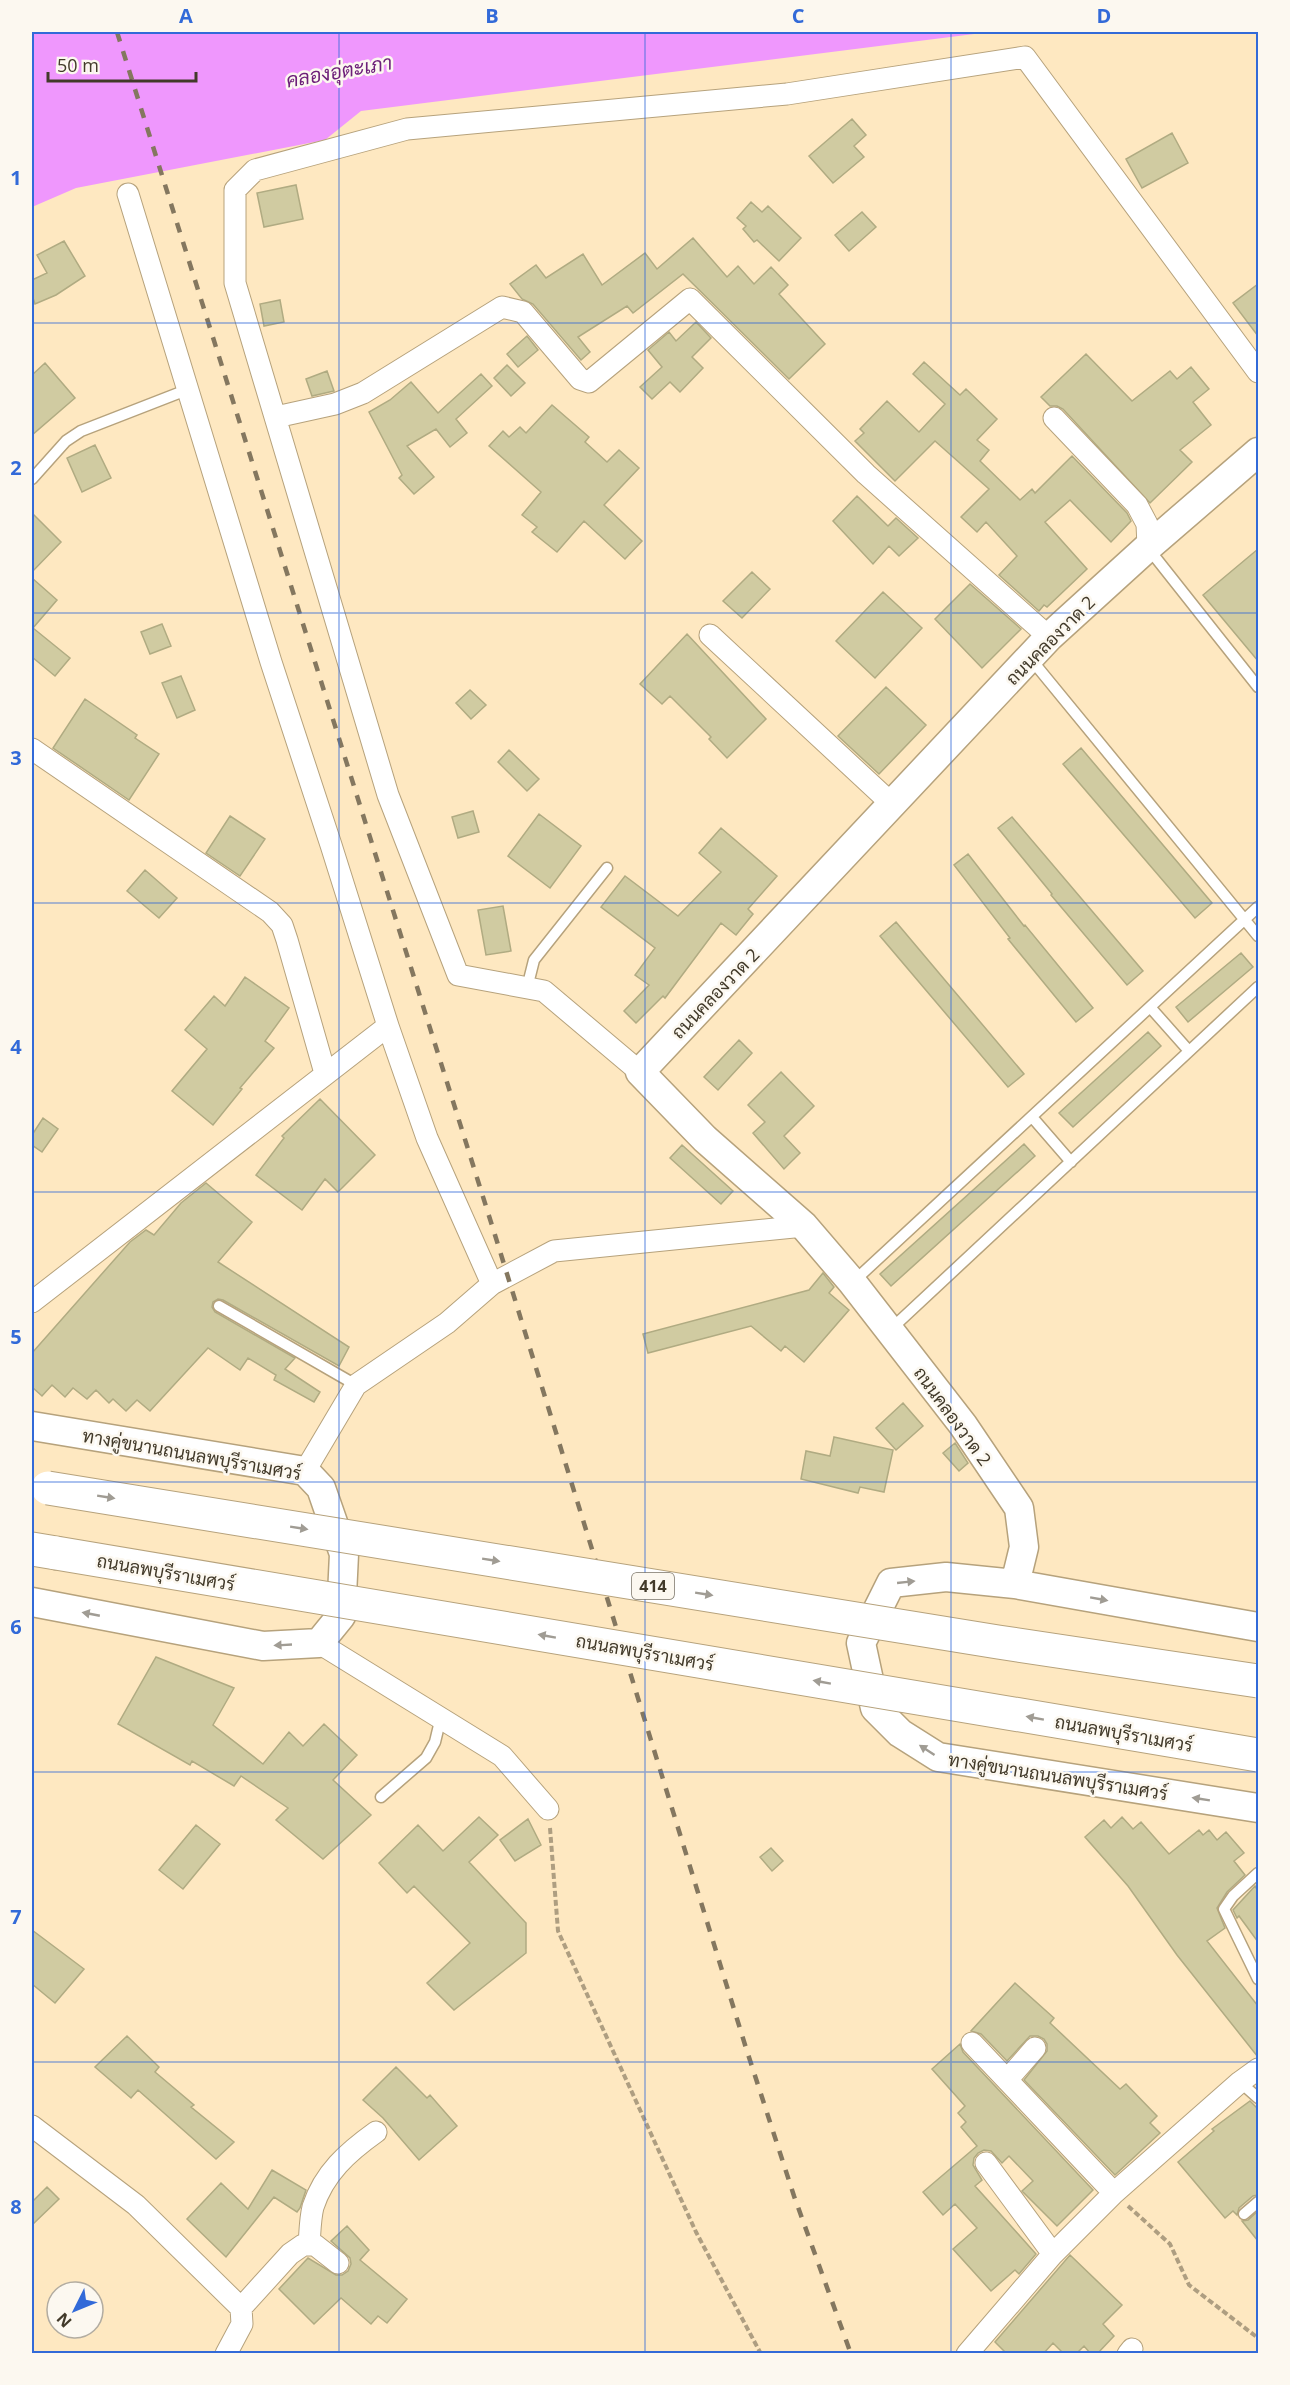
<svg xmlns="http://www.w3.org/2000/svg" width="1290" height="2385" font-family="'Open Sans',Sarabun,sans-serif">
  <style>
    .water { fill: #ef97fd }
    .building { fill: #d0cba1; stroke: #b0ab82; stroke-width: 1.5 }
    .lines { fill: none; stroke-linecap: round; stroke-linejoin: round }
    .lane-casing { stroke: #b6a27c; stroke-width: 13 }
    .street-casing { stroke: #b6a27c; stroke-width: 23 }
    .secondary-casing { stroke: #b6a27c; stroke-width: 31 }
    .primary-casing { stroke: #b6a27c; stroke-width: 35 }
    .path { stroke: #ae9e81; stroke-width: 4; stroke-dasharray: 6 3; stroke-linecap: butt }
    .lane { stroke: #fff; stroke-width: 10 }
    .street { stroke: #fff; stroke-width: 21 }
    .secondary { stroke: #fff; stroke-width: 28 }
    .primary { stroke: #fff; stroke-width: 33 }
    .rail { stroke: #84775f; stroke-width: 4.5; stroke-dasharray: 10 10; stroke-linecap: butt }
    .primary-bridge-casing { stroke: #b6a27c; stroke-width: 35; stroke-linecap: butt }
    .primary-bridge { stroke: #fff; stroke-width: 33 }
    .oneway { fill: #a09c94 }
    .grid { fill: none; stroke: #326ad8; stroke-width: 1.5; stroke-opacity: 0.55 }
    .labels { text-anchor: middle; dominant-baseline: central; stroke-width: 5; stroke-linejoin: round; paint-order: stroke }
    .shield { fill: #fcf8f0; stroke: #7a7365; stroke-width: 1.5 }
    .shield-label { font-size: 16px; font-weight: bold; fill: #423a2a }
    .street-label { font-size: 18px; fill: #423a2a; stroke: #fcf8f0 }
    .water-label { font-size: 20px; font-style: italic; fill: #6d1f79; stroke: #fcf8f0 }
    .neatline { fill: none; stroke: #326ad8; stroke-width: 2 }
    .grid-label { font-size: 20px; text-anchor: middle; font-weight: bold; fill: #326ad8 }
  </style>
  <rect width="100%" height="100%" fill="#fee8c1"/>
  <!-- water -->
  <path class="water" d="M 32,32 L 990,32 L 361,111 L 325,140 L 76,188 L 32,207 Z"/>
  <!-- building -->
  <path class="building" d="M 852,119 L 866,135 L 854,146 L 864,157 L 833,183 L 809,156 Z
    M 1172,133 L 1188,163 L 1142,188 L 1126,159 Z
    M 296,185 L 303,219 L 264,227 L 257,193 Z
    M 751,202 L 762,212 L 768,206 L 801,238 L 779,261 L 757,240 L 754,242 L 743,229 L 746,226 L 737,218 Z
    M 862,212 L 876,227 L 849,251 L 835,235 Z
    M 693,238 L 727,277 L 738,266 L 754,284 L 771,267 L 788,285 L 779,294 L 825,344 L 789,379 L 683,274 L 633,313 L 627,306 L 578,337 L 590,352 L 581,360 L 533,304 L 522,299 L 510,284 L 536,265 L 546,278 L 583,254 L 602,285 L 645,253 L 657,269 Z
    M 64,241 L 85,276 L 56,295 L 35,304 L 32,295 L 32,280 L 47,273 L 37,255 Z
    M 1258,284 L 1258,336 L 1233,303 Z
    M 280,300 L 284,322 L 264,326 L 260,304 Z
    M 696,322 L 711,338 L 692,357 L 703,368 L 680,392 L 670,382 L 652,399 L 640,387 L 662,367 L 648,350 L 669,332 L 676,341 Z
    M 527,336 L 538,350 L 518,367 L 507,354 Z
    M 1086,354 L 1132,401 L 1170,371 L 1177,379 L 1191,367 L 1209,389 L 1193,402 L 1211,425 L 1180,450 L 1192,462 L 1150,503 L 1063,409 L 1057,406 L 1050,406 L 1041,397 Z
    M 924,362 L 960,395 L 966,389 L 997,419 L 977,440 L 989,450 L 980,461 L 1020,500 L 1032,489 L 1035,493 L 1072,456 L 1127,513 L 1131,521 L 1111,542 L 1070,500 L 1045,522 L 1087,569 L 1047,607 L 1044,605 L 1039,611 L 999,575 L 1017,556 L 986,522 L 977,532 L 961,517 L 989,489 L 935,441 L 895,481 L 855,441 L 864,433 L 860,429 L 887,401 L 919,432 L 945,404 L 913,374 Z
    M 45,363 L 75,398 L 32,435 L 32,375 Z
    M 507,365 L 525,383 L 511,396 L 494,378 Z
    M 327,371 L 334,391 L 312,396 L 306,379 Z
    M 481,374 L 492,386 L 456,419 L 467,433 L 450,447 L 436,429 L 407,446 L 434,477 L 414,494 L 399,478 L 402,475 L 369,412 L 390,400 L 411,382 L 438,413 Z
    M 552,405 L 589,437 L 585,442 L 607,462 L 619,450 L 639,468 L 604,505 L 642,541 L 625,559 L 584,521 L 557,552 L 532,532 L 537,527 L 522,515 L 541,492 L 489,446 L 503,431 L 509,437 L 520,427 L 526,433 Z
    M 95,445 L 111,478 L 82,492 L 67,458 Z
    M 857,496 L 888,526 L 896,518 L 918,538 L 899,556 L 889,546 L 873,564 L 833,521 Z
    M 32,513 L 61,542 L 32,572 Z
    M 1258,549 L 1258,661 L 1203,595 Z
    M 752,572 L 770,589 L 742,618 L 723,601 Z
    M 32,578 L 57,600 L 33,628 L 70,658 L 55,676 L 32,657 Z
    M 970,584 L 1021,629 L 982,668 L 935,619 Z
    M 883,592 L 922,628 L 875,678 L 836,641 Z
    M 162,624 L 171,646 L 150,654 L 141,632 Z
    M 687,634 L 766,719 L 727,758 L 709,739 L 711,737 L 670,696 L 662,704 L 640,684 Z
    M 181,676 L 195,710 L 177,718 L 162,683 Z
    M 886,687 L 926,725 L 879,774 L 838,736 Z
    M 470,690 L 486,705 L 471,719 L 456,703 Z
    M 85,699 L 137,735 L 135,738 L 159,754 L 129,800 L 53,748 Z
    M 1081,748 L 1212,903 L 1195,918 L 1063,764 Z
    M 509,750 L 539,779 L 527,791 L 498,762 Z
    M 473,811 L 479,832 L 458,838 L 452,817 Z
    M 539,814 L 581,846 L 550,888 L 508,856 Z
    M 230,816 L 265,839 L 240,876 L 206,853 Z
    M 1012,817 L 1143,971 L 1127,985 L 1051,895 L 1052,894 L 998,828 Z
    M 721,828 L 777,876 L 748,909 L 753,914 L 736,935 L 721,923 L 665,998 L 663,996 L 636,1023 L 624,1011 L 649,985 L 635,975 L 655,948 L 601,907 L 625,876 L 678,916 L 721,872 L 699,853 Z
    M 968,854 L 1024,926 L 1025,925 L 1093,1008 L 1076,1022 L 1008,939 L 1010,938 L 954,865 Z
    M 145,870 L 177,898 L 159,918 L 127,891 Z
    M 503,906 L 511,951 L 486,955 L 478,910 Z
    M 896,922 L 1024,1074 L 1008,1087 L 880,936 Z
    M 1241,953 L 1253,967 L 1188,1022 L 1176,1007 Z
    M 245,977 L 289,1008 L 265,1041 L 274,1048 L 240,1088 L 242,1089 L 213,1125 L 172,1091 L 207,1049 L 185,1030 L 214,996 L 225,1006 Z
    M 1148,1032 L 1161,1046 L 1073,1127 L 1059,1113 Z
    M 739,1040 L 752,1053 L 718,1090 L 704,1077 Z
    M 781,1072 L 814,1106 L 784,1136 L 800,1153 L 784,1169 L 753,1133 L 765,1122 L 748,1105 Z
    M 320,1099 L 375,1155 L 338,1192 L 325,1179 L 302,1210 L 256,1175 L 284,1138 L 282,1136 Z
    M 43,1118 L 58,1129 L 42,1152 L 32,1145 L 32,1135 Z
    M 1024,1144 L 1035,1156 L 891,1286 L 880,1274 Z
    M 682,1145 L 733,1191 L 721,1204 L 670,1158 Z
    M 206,1183 L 252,1222 L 218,1262 L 349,1347 L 339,1366 L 223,1300 L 218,1299 L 213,1302 L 212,1307 L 215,1312 L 295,1358 L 285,1369 L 320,1392 L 314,1402 L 274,1380 L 276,1375 L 248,1358 L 240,1370 L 208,1348 L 150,1411 L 137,1400 L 126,1411 L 113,1399 L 109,1403 L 96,1390 L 87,1399 L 73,1388 L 65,1397 L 52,1385 L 42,1396 L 32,1387 L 32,1353 L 130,1242 L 146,1230 L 154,1235 L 181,1203 Z
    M 823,1273 L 834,1287 L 829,1293 L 849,1310 L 804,1362 L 785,1346 L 781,1351 L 751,1326 L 648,1353 L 643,1334 L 809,1290 Z
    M 903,1403 L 923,1426 L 896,1450 L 876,1428 Z
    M 834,1437 L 893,1450 L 884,1492 L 860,1487 L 858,1493 L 801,1479 L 806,1451 L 830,1456 Z
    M 955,1443 L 968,1463 L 959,1471 L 943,1453 Z
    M 156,1657 L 234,1688 L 213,1725 L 263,1764 L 289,1732 L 303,1746 L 324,1724 L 357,1755 L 333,1780 L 371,1815 L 323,1859 L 276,1820 L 288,1808 L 241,1776 L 234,1786 L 192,1761 L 190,1765 L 118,1724 Z
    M 479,1817 L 498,1835 L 469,1862 L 526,1923 L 526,1953 L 454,2010 L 427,1983 L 470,1943 L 414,1886 L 407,1893 L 379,1863 L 418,1825 L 443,1851 Z
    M 1122,1817 L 1133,1829 L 1141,1822 L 1169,1854 L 1199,1830 L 1203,1835 L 1209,1830 L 1217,1840 L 1226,1832 L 1244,1853 L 1234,1861 L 1245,1875 L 1227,1892 L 1217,1908 L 1225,1928 L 1207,1941 L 1258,2006 L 1258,2057 L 1177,1955 L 1128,1886 L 1085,1837 L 1104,1820 L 1111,1828 Z
    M 528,1819 L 541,1845 L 515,1861 L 500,1840 Z
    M 196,1825 L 220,1844 L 183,1889 L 159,1870 Z
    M 771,1848 L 783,1861 L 772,1871 L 760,1857 Z
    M 1255,1886 L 1258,1891 L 1258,1942 L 1239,1916 L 1237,1918 L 1233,1910 Z
    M 32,1930 L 84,1969 L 55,2003 L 32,1984 Z
    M 1015,1983 L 1054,2018 L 1050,2023 L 1120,2089 L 1126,2084 L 1157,2116 L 1150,2123 L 1160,2133 L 1115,2175 L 1024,2080 L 1047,2051 L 1047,2044 L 1044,2039 L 1038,2036 L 1030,2036 L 1007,2061 L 981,2034 L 971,2031 Z
    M 127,2036 L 159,2067 L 155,2072 L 194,2105 L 191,2107 L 234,2142 L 216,2159 L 138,2090 L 131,2098 L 95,2067 Z
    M 960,2044 L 963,2052 L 1093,2190 L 1057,2226 L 1022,2191 L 1033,2181 L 1009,2156 L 1002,2163 L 991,2151 L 984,2150 L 978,2153 L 974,2158 L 973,2165 L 982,2180 L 975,2186 L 1036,2254 L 1019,2274 L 1015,2270 L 991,2291 L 953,2249 L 977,2228 L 955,2204 L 943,2215 L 923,2192 L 977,2146 L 961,2127 L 966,2122 L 958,2113 L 965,2106 L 932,2069 Z
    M 396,2067 L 427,2098 L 430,2095 L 457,2126 L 419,2160 L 383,2118 L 363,2100 Z
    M 1250,2101 L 1258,2109 L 1258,2195 L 1253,2196 L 1239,2208 L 1237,2215 L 1233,2211 L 1225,2218 L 1178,2162 L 1214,2131 L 1212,2129 Z
    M 272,2170 L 306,2190 L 300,2208 L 297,2212 L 274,2197 L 226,2257 L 187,2219 L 221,2183 L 248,2209 Z
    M 47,2187 L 59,2199 L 32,2225 L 32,2202 Z
    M 1258,2211 L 1258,2241 L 1242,2221 L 1248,2220 Z
    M 347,2226 L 369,2250 L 360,2260 L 407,2299 L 387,2323 L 378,2316 L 371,2324 L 341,2298 L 314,2324 L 279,2289 L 308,2258 L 336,2275 L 342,2275 L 348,2271 L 351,2264 L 350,2258 L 331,2241 Z
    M 1070,2255 L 1122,2305 L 1103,2324 L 1114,2336 L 1097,2354 L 1091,2354 L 1084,2346 L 1076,2354 L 1064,2354 L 1053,2343 L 1043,2354 L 1007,2354 L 995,2342 Z"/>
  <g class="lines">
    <!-- lane casing -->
    <g class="lane-casing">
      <path id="lane" d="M 32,479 L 66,441 L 81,431 L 189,389
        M 1148,548 L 1258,687
        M 1030,658 L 1258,936
        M 527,988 L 534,960 L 607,868
        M 1150,1007 L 1189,1051
        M 1032,1117 L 1071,1162
        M 853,1282 L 1258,907
        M 219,1306 L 356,1385
        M 890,1330 L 1258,987
        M 381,1797 L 426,1758 L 435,1742 L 441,1717
        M 1258,1979 L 1224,1909 L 1233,1896 L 1258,1873
        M 1240,2082 L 1258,2098
        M 1244,2214 L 1258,2202"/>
    </g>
    <!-- street casing -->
    <g class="street-casing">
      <path id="street" d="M 128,194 L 271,662 L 331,845 L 388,1026
        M 276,417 L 335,404 L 363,393 L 502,307 L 523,312 L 580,379 L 589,382 L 690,299 L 866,474 L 1049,637
        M 1054,418 L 1137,505 L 1147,524 L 1148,547
        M 710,635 L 893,805
        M 32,749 L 270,912 L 282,925 L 287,940 L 325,1073
        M 640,1072 L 544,991 L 458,975 L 388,795 L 235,283 L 235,190 L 255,170 L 407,129 L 787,94 L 1025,57 L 1258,372
        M 32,1302 L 388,1026 L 427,1138 L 492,1284
        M 305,1471 L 356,1385 L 447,1323 L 492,1284 L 554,1251 L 804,1226
        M 319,1643 L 502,1756 L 548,1809
        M 972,2043 L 1114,2193
        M 1007,2080 L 1035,2048
        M 32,2126 L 136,2205 L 241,2308 L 242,2324 L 226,2354
        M 986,2163 L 1053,2254
        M 309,2245 C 310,2233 310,2219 313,2207 C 324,2173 348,2152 376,2132
        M 241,2308 L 290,2254 L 303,2245 L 315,2245 L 338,2263
        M 967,2354 L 1053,2254 L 1114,2193 L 1240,2082 L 1258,2069
        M 1128,2354 L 1132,2349"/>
    </g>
    <!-- secondary casing -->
    <g class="secondary-casing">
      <path id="secondary" d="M 32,1426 L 305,1471 L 321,1488 L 344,1554 L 341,1616 L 319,1643 L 263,1646 L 32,1602
        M 1015,1584 L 1024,1547 L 1019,1508 L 963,1425 L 852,1282 L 804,1226 L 705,1139 L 640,1072 L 1049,637 L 1148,547 L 1258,452
        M 1258,1627 L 1015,1584 L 946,1577 L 891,1583 L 861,1643 L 875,1708 L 900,1733 L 938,1757 L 1258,1808"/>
    </g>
    <!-- primary casing -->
    <g class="primary-casing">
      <path id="primary" d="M 32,1549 L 56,1553"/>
    </g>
    <!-- path -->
    <path class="path" d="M 550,1828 L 558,1931 L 696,2232 L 761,2354
      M 1128,2206 L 1170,2244 L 1189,2285 L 1258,2338"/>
    <!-- lane -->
    <use href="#lane" class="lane"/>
    <!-- street -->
    <use href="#street" class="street"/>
    <!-- secondary -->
    <use href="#secondary" class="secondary"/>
    <!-- primary -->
    <use href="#primary" class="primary"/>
    <!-- rail -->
    <path class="rail" d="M 117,32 L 495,1235 L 746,2048 L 794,2196 L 851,2354"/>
    <!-- primary-bridge casing -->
    <g class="primary-bridge-casing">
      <path id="primary-bridge" d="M 48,1488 L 998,1642 L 1258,1681
        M 56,1553 L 1258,1755"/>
    </g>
    <!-- primary-bridge -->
    <use href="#primary-bridge" class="primary-bridge"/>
  </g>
  <!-- one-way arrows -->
  <defs><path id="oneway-solid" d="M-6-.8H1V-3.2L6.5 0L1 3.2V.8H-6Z" transform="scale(1.5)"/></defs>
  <g class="oneway">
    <use href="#oneway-solid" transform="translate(106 1497) rotate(9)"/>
    <use href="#oneway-solid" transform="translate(299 1528) rotate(9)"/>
    <use href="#oneway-solid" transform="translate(491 1560) rotate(9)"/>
    <use href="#oneway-solid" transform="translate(906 1582) rotate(-6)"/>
    <use href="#oneway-solid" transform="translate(704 1594) rotate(9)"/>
    <use href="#oneway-solid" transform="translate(1099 1599) rotate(10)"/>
    <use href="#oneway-solid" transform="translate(91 1614) rotate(-169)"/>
    <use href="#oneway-solid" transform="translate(547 1636) rotate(-170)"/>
    <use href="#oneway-solid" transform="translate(283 1645) rotate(177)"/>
    <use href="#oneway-solid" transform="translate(822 1682) rotate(-170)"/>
    <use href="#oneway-solid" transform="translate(1035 1718) rotate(-170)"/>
    <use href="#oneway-solid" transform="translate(927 1750) rotate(-147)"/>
    <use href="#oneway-solid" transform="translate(1201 1799) rotate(-171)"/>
  </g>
  <!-- grid -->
  <path class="grid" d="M 339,32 L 339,2354M 645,32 L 645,2354M 951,32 L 951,2354M 32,323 L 1258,323M 32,613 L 1258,613M 32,903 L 1258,903M 32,1192 L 1258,1192M 32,1482 L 1258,1482M 32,1772 L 1258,1772M 32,2062 L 1258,2062"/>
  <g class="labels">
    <!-- shield labels -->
    <rect class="shield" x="632" y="1573" width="42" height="26" rx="4.5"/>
    <g class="shield-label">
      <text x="653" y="1586">414</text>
    </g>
    <!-- street labels -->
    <g class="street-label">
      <text transform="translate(1050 640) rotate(-45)">ถนนคลองวาด 2</text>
      <text transform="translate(715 993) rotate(-46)">ถนนคลองวาด 2</text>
      <text transform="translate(953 1416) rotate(54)">ถนนคลองวาด 2</text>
      <text transform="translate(192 1454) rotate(10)">ทางคู่ขนานถนนลพบุรีราเมศวร์</text>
      <text transform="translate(166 1572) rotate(10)">ถนนลพบุรีราเมศวร์</text>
      <text transform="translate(645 1652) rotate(10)">ถนนลพบุรีราเมศวร์</text>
      <text transform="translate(1124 1733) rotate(10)">ถนนลพบุรีราเมศวร์</text>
      <text transform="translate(1058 1776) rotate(9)">ทางคู่ขนานถนนลพบุรีราเมศวร์</text>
    </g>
    <!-- water labels -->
    <g class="water-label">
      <text transform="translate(339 71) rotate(-10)">คลองอุ่ตะเภา</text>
    </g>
  </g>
  <!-- border -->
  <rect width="1290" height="2385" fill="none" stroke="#fcf8f0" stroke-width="66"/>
  <!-- north arrow -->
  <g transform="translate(75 2310) rotate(227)"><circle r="28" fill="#fcf8f0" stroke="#b2aca1" stroke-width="1.5"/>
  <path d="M0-4.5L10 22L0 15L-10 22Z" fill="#326ad8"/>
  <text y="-9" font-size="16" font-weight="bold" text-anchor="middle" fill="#423a2a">N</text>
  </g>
  <!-- scale -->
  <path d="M48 72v9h148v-9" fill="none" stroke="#423a2a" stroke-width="3"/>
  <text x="57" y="72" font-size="18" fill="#423a2a" stroke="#fcf8f0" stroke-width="4.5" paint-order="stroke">50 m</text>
  <rect x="33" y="33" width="1224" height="2319" class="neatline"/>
  <g class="grid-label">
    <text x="186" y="23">A</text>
    <text x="492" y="23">B</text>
    <text x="798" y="23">C</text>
    <text x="1104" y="23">D</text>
    <text x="16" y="185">1</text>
    <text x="16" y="475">2</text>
    <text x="16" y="765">3</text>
    <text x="16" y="1054">4</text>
    <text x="16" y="1344">5</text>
    <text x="16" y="1634">6</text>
    <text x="16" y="1924">7</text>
    <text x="16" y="2214">8</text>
  </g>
</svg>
